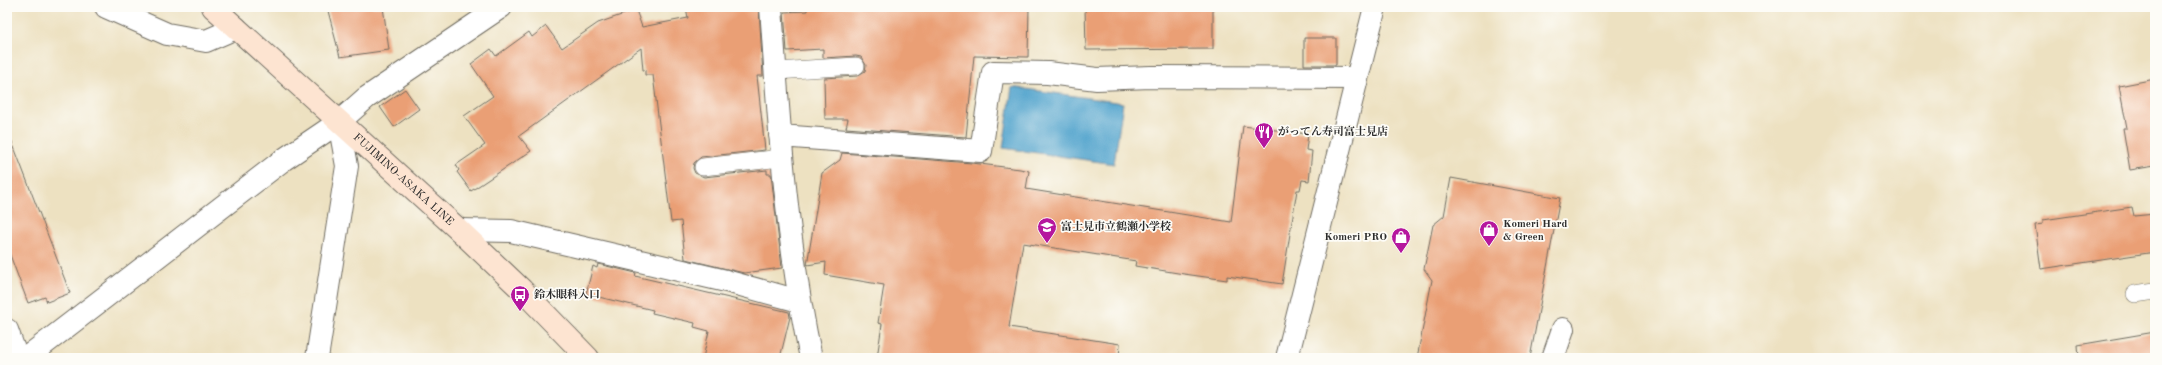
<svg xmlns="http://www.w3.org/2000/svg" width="2162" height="365" font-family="'Old Standard TT','Noto Serif JP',serif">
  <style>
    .water { fill: #52a4cd; stroke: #3e687c }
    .building { fill: #ea9f74 }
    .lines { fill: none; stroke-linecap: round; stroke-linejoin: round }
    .service-casing { stroke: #6f6b60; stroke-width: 18 }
    .minor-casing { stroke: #6f6b60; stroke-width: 24 }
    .tertiary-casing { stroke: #6f6b60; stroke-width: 24 }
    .secondary-casing { stroke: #6f6b60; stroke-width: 24 }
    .service { stroke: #fff; stroke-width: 17 }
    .minor { stroke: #fff; stroke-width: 22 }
    .tertiary { stroke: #fff; stroke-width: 22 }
    .secondary { stroke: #fde4d1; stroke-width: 22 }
    .labels { text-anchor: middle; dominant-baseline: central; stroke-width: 3.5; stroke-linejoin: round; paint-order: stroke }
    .poi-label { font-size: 11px; font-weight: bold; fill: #2b2b2b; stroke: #fdfcf7; text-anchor: start }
    .street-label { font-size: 11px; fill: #2b2b2b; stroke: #fdfcf7 }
  </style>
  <rect width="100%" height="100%" fill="#fdfcf7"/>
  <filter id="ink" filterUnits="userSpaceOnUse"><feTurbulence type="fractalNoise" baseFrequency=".025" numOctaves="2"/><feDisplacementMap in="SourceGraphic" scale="8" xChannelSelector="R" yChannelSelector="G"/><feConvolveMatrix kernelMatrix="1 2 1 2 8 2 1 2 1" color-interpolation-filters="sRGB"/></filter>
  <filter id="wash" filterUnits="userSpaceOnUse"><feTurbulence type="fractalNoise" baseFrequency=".012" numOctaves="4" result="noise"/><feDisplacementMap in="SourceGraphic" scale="16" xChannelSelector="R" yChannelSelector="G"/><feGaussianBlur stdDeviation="0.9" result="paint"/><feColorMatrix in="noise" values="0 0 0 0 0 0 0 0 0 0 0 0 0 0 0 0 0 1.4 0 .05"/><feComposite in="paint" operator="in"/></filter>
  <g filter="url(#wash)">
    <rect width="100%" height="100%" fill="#ede1c1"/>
    <!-- water -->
    <path class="water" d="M 1012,87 L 1123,103 L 1114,164 L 1003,148 Z"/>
    <g id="blocks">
      <!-- building -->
      <path class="building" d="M 327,7 L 383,7 L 389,50 L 340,57 Z
        M 686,7 L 759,7 L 763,76 L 757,76 L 765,150 L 701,157 L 694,163 L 693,168 L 695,173 L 704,177 L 767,170 L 767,174 L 771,174 L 782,268 L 744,273 L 685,259 L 681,221 L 671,222 L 653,75 L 645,75 L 645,70 L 643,70 L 641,48 L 519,136 L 531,151 L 471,191 L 457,172 L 459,170 L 456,165 L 485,145 L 464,116 L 493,96 L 471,64 L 491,49 L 496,56 L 529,32 L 532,37 L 546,26 L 562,48 L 598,23 L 636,10 L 642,27 L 688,18 Z
        M 807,7 L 1029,7 L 1028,57 L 974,56 L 966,137 L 846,128 L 848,119 L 825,119 L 824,78 L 857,76 L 865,71 L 866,65 L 861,57 L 856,56 L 823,58 L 823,49 L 787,51 L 784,12 L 807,11 Z
        M 1085,7 L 1213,7 L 1213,49 L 1086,50 Z
        M 1304,38 L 1336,38 L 1336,65 L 1304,65 Z
        M 2155,79 L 2155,166 L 2130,170 L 2123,128 L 2127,128 L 2119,86 Z
        M 405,89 L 419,109 L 394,127 L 380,107 Z
        M 1243,126 L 1308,134 L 1306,150 L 1312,151 L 1309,181 L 1302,180 L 1300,190 L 1297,190 L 1282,284 L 1227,276 L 1227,280 L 1184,274 L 1135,266 L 1136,261 L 1023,243 L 1009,327 L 1120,344 L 1119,358 L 877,358 L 882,324 L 878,323 L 884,285 L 825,275 L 826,262 L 807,265 L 822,173 L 840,160 L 842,153 L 972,163 L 1020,169 L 1029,171 L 1026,189 L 1231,222 Z
        M 9,134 L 70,293 L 47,302 L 45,297 L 28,303 L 7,247 L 7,135 Z
        M 1451,178 L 1560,198 L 1530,358 L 1417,358 L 1432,280 L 1424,269 L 1433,225 L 1444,216 Z
        M 2132,207 L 2134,216 L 2155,214 L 2155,252 L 2041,269 L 2035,225 L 2043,224 L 2043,220 Z
        M 598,264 L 636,273 L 635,276 L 789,312 L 790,317 L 780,358 L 703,358 L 709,331 L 694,327 L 695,323 L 652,313 L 653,310 L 586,294 L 593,266 L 597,268 Z
        M 2155,332 L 2155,358 L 2079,358 L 2078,345 Z"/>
    </g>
  </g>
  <g filter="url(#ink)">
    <use href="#blocks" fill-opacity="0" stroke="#6f6b60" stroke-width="1"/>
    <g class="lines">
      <!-- service casing -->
      <g class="service-casing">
        <path id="service" d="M 776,71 L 856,66
          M 703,167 L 781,158
          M 2135,294 L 2155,291"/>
      </g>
      <!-- minor casing -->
      <g class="minor-casing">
        <path id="minor" d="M 106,7 L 167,34 L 206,41 L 236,28
          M 771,7 C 779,125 786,242 811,358
          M 780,136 L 981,151 L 993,72 L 1048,73 L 1097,79 L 1151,77 L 1357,78
          M 459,230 L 511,231 L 726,281 L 799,301
          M 7,330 L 17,358
          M 26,358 L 283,160 L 339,122 L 366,98 L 501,7
          M 317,358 L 347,166 L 339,122
          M 1553,358 L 1563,329"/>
      </g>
      <!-- tertiary casing -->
      <g class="tertiary-casing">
        <path id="tertiary" d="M 1287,358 L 1375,7"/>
      </g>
      <!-- secondary casing -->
      <g class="secondary-casing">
        <g id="secondary">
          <path id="s1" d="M 213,7 L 459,230 L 522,290 L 588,358"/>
        </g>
      </g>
      <!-- service -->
      <use href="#service" class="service"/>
      <!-- minor -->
      <use href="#minor" class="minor"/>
      <!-- tertiary -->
      <use href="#tertiary" class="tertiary"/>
      <!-- secondary -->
      <use href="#secondary" class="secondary"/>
    </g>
  </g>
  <!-- icons -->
  <defs>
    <g id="restaurant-pin" transform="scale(1)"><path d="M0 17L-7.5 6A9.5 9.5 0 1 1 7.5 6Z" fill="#b5179e" stroke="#fdfcf7"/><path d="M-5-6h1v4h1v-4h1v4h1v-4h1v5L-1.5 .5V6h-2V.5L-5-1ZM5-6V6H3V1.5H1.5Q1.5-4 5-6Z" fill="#fff"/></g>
    <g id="school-pin" transform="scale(1)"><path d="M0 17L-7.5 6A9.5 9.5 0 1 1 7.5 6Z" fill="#b5179e" stroke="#fdfcf7"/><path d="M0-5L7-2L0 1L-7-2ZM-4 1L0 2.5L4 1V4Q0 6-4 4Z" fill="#fff"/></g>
    <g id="shop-pin" transform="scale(1)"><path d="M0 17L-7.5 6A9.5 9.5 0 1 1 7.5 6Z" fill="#b5179e" stroke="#fdfcf7"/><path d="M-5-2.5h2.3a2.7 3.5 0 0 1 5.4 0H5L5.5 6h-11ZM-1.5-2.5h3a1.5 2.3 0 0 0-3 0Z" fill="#fff"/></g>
    <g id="bus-pin" transform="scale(1)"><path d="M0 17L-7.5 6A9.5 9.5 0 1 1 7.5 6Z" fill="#b5179e" stroke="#fdfcf7"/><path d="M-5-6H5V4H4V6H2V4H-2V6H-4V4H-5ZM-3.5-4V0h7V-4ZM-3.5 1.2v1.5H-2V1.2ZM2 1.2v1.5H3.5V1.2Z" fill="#fff"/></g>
  </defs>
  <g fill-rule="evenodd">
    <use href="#restaurant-pin" x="1264" y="132"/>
    <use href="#school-pin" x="1047" y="227"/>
    <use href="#shop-pin" x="1489" y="230"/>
    <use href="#shop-pin" x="1401" y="237"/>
    <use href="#bus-pin" x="520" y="295"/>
  </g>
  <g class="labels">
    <!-- poi labels -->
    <g class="poi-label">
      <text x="1278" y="132">がってん寿司富士見店</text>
      <text x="1503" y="224">Komeri Hard<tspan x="1503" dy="13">&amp; Green</tspan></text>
      <text x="1061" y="227">富士見市立鶴瀬小学校</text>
      <text x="1387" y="237" text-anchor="end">Komeri PRO</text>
      <text x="534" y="295">鈴木眼科入口</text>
    </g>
    <!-- street labels -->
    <g class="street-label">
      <text stroke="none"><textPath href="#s1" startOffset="257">FUJIMINO-ASAKA LINE</textPath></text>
    </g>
  </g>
  <!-- margin -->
  <rect width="2162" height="365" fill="none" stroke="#fdfcf7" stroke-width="24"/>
</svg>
